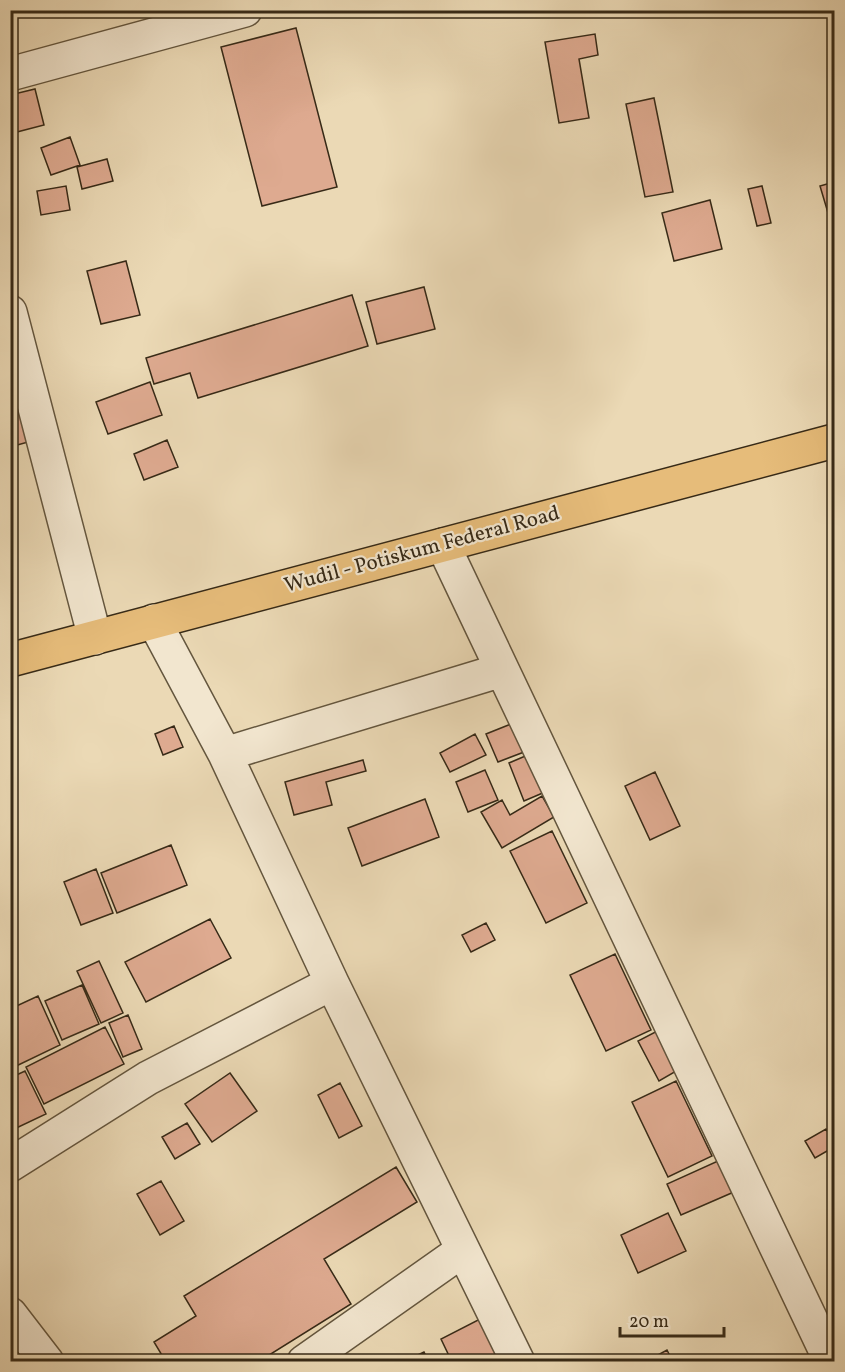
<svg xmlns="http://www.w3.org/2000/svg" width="845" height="1372" font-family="Vollkorn,serif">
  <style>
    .building { fill: #deaa90; stroke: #372a17; stroke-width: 1.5 }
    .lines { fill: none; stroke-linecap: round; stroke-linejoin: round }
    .minor-casing { stroke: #64563e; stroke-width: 36 }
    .primary-casing { stroke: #372a17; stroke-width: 36 }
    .minor { stroke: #f2e6cf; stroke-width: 33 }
    .primary { stroke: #e6bc7a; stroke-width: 33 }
    .labels { text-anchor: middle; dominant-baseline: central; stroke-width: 4.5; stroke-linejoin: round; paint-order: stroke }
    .street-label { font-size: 21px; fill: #372a17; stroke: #f2e6cf }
  </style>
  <rect width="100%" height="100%" fill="#ebd9b5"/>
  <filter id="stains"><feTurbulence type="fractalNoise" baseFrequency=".00333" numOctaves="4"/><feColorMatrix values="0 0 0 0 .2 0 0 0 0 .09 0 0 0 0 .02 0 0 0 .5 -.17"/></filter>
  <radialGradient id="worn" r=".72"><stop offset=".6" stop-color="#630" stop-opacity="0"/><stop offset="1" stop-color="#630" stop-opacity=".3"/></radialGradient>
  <!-- building -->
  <path class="building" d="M 296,28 L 337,187 L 262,206 L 221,47 Z
    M 595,34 L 598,55 L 579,59 L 589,118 L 559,123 L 545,42 Z
    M 35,89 L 44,125 L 13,133 L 10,122 L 10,95 Z
    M 654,98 L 673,192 L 645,197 L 626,104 Z
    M 70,137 L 80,165 L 51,175 L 41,148 Z
    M 107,159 L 113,181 L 82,189 L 77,167 Z
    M 834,182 L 834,222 L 831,223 L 820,186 Z
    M 66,186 L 70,210 L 41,215 L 37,191 Z
    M 762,186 L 771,223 L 757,226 L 748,189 Z
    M 710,200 L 722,249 L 674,261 L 662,213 Z
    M 126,261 L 140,315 L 101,324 L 87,271 Z
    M 424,287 L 435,329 L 377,344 L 366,302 Z
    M 352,295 L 368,346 L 198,398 L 190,373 L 154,384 L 146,358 Z
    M 23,380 L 39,439 L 10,447 L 10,384 Z
    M 150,382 L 162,415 L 108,434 L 96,402 Z
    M 167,440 L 178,467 L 144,480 L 134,454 Z
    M 521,720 L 532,749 L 498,762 L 486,734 Z
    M 174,726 L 183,747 L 163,755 L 155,734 Z
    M 475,734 L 486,755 L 450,772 L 440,753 Z
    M 530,754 L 545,792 L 524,801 L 509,763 Z
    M 363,760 L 366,771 L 326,782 L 332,805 L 294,815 L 285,782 Z
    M 485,770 L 498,800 L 468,812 L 456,782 Z
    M 655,772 L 680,826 L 650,840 L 625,786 Z
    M 542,796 L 554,817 L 502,848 L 481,812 L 502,800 L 510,815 Z
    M 425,799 L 439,837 L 362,866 L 348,828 Z
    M 552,831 L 587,903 L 546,923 L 510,851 Z
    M 171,845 L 187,885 L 117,913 L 101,873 Z
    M 96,869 L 113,913 L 81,925 L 64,882 Z
    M 210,919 L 231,958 L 146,1002 L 125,962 Z
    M 486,923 L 495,940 L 471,952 L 462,935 Z
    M 615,954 L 651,1030 L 606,1051 L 570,975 Z
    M 99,961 L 123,1013 L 101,1023 L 77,971 Z
    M 82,985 L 99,1024 L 62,1040 L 45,1001 Z
    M 38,996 L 60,1045 L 10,1069 L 10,1009 Z
    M 128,1015 L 142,1049 L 123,1057 L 109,1023 Z
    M 105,1027 L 124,1064 L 44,1104 L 26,1067 Z
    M 665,1027 L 685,1066 L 659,1081 L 638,1041 Z
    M 25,1071 L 46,1114 L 10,1131 L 10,1078 Z
    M 230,1073 L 257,1111 L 212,1142 L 185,1104 Z
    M 676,1081 L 712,1156 L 668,1177 L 632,1102 Z
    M 340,1083 L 362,1126 L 339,1138 L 318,1095 Z
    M 187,1123 L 200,1144 L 175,1159 L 162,1137 Z
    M 826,1129 L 834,1143 L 834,1147 L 815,1158 L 805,1141 Z
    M 729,1156 L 743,1188 L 681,1215 L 667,1184 Z
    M 396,1167 L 417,1202 L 324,1259 L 351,1304 L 258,1362 L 166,1362 L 154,1342 L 196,1316 L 184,1296 Z
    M 161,1181 L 184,1221 L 160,1235 L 137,1194 Z
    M 668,1213 L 686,1251 L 638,1273 L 621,1235 Z
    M 10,1304 L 32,1362 L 10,1362 Z
    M 482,1318 L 503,1362 L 452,1362 L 441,1339 Z
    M 667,1350 L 673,1362 L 645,1362 Z
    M 424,1352 L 429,1362 L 403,1362 Z"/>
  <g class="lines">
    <!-- minor casing -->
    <g class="minor-casing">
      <path id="minor" d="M 10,74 L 245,10
        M 10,312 L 95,638
        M 443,545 L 831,1362
        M 154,621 L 225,754 L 332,983 L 518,1362
        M 225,754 L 502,670
        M 10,1165 L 148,1078 L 332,983
        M 10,1314 L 47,1362
        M 304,1362 L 463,1250"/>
    </g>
    <!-- primary casing -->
    <g class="primary-casing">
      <path id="primary" d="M 10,660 L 834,441"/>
    </g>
    <!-- minor -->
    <use href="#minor" class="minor"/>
    <!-- primary -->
    <use href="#primary" class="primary"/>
  </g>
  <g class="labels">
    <!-- street labels -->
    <g class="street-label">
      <text transform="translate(422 550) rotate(-15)">Wudil - Potiskum Federal Road</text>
    </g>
  </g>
  <!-- margin -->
  <rect width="845" height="1372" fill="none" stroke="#ebd9b5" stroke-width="36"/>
  <rect x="12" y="12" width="821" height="1348" fill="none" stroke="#372a17" stroke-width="3"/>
  <rect x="18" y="18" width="809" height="1336" fill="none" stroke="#372a17" stroke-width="1.5"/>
  <!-- scale -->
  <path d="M620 1327v9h104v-9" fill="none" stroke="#372a17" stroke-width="3"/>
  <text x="629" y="1327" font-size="18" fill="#372a17" stroke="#f2e6cf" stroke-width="4.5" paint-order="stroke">20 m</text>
  <rect width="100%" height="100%" filter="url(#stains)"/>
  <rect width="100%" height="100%" fill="url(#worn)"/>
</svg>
